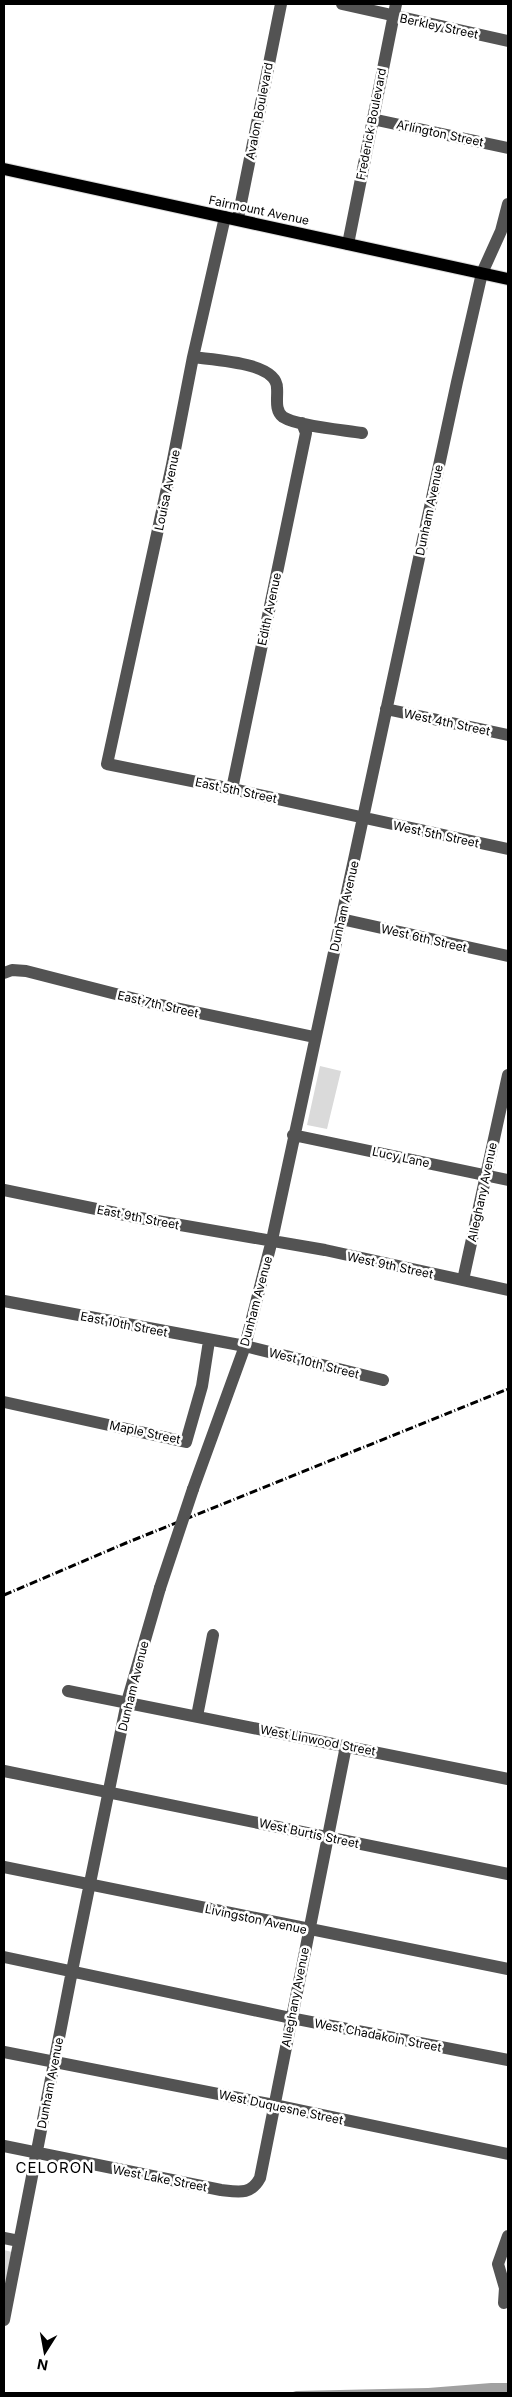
<svg xmlns="http://www.w3.org/2000/svg" width="512" height="2397" font-family="Inter,sans-serif">
  <style>
    .green { fill: #dadada }
    .water { fill: #a1a1a1 }
    .lines { fill: none; stroke-linecap: round; stroke-linejoin: round }
    .major-casing { stroke: #dbdbdb; stroke-width: 14 }
    .minor { stroke: #535353; stroke-width: 12 }
    .major { stroke: #000; stroke-width: 12 }
    .rail { stroke: #000; stroke-width: 3; stroke-dasharray: 8 2.5 1 2.5; stroke-linecap: butt }
    .minor-bridge { stroke: #535353; stroke-width: 12 }
    .labels { text-anchor: middle; dominant-baseline: central; stroke-width: 5; stroke-linejoin: round; paint-order: stroke }
    .street-label { font-size: 12px; fill: #000; stroke: #fff }
    .quarter-label { font-size: 15px; letter-spacing: 1px; fill: #000; stroke: #fff }
  </style>
  <rect width="100%" height="100%" fill="#fff"/>
  <!-- green -->
  <path class="green" d="M 320,1066 L 341,1071 L 327,1129 L 307,1125 Z
    M 4,2250 L 12,2252 L 4,2294 Z"/>
  <!-- water -->
  <path class="water" d="M 491,2383 L 508,2383 L 508,2393 L 290,2393 L 296,2391 L 428,2388 Z"/>
  <g class="lines">
    <!-- major casing -->
    <g class="major-casing">
      <path id="major" d="M 4,169 L 508,279"/>
    </g>
    <!-- minor -->
    <path class="minor" d="M 342,4 L 508,41
      M 372,119 L 508,148
      M 225,217 L 193,357 L 172,465 L 107,764 L 232,789 L 508,849
      M 238,218 L 281,4
      M 348,244 L 396,4
      M 193,357 C 213,360 277,362 277,388 C 278,397 274,410 283,417 C 297,426 344,430 362,433
      M 386,709 L 508,735
      M 232,789 L 306,433 L 302,423
      M 341,919 L 508,956
      M 4,973 L 12,970 L 26,971 L 147,1002 L 314,1037
      M 293,1135 L 508,1180
      M 4,1190 L 140,1218 L 325,1250 L 508,1290
      M 463,1280 L 508,1075
      M 4,1301 L 245,1346 L 383,1380
      M 4,1402 L 186,1442 L 202,1386 L 209,1341
      M 193,1489 L 245,1346 L 272,1240 L 457,382 L 482,273 L 501,231 L 508,204
      M 68,1691 L 508,1779
      M 197,1716 L 213,1635
      M 4,1771 L 508,1874
      M 4,1867 L 508,1969
      M 4,1957 L 291,2018 L 508,2060
      M 4,2052 L 274,2105 L 508,2154
      M 4,2146 L 221,2190 C 239,2192 251,2195 260,2178 L 346,1746
      M 4,2238 L 19,2241
      M 504,2303 L 505,2288 L 498,2264 L 508,2236
      M 4,2320 L 72,1971 L 127,1702 L 160,1588"/>
    <!-- major -->
    <use href="#major" class="major"/>
    <!-- rail -->
    <path class="rail" d="M 4,1595 L 126,1543 L 508,1389"/>
    <!-- minor-bridge -->
    <path class="minor-bridge" d="M 160,1588 L 193,1489"/>
  </g>
  <g class="labels">
    <!-- street labels -->
    <g class="street-label">
      <text transform="translate(439 26) rotate(12)">Berkley Street</text>
      <text transform="translate(259 111) rotate(-79)">Avalon Boulevard</text>
      <text transform="translate(371 124) rotate(-79)">Frederick Boulevard</text>
      <text transform="translate(440 133) rotate(12)">Arlington Street</text>
      <text transform="translate(259 210) rotate(12)">Fairmount Avenue</text>
      <text transform="translate(167 490) rotate(-78)">Louisa Avenue</text>
      <text transform="translate(429 510) rotate(-78)">Dunham Avenue</text>
      <text transform="translate(269 609) rotate(-78)">Edith Avenue</text>
      <text transform="translate(447 722) rotate(12)">West 4th Street</text>
      <text transform="translate(236 790) rotate(12)">East 5th Street</text>
      <text transform="translate(436 834) rotate(12)">West 5th Street</text>
      <text transform="translate(344 906) rotate(-77)">Dunham Avenue</text>
      <text transform="translate(424 938) rotate(13)">West 6th Street</text>
      <text transform="translate(158 1004) rotate(13)">East 7th Street</text>
      <text transform="translate(401 1157) rotate(12)">Lucy Lane</text>
      <text transform="translate(482 1192) rotate(-78)">Alleghany Avenue</text>
      <text transform="translate(138 1217) rotate(11)">East 9th Street</text>
      <text transform="translate(390 1265) rotate(12)">West 9th Street</text>
      <text transform="translate(256 1301) rotate(-75)">Dunham Avenue</text>
      <text transform="translate(124 1324) rotate(11)">East 10th Street</text>
      <text transform="translate(314 1363) rotate(14)">West 10th Street</text>
      <text transform="translate(145 1432) rotate(12)">Maple Street</text>
      <text transform="translate(133 1686) rotate(-76)">Dunham Avenue</text>
      <text transform="translate(318 1740) rotate(11)">West Linwood Street</text>
      <text transform="translate(309 1833) rotate(12)">West Burtis Street</text>
      <text transform="translate(256 1919) rotate(12)">Livingston Avenue</text>
      <text transform="translate(295 1997) rotate(-79)">Alleghany Avenue</text>
      <text transform="translate(378 2035) rotate(11)">West Chadakoin Street</text>
      <text transform="translate(50 2083) rotate(-79)">Dunham Avenue</text>
      <text transform="translate(281 2107) rotate(12)">West Duquesne Street</text>
      <text transform="translate(160 2178) rotate(11)">West Lake Street</text>
    </g>
    <!-- quarter labels -->
    <g class="quarter-label">
      <text x="55" y="2167">CELORON</text>
    </g>
  </g>
  <!-- border -->
  <rect width="512" height="2397" fill="none" stroke="#000000" stroke-width="10"/>
  <!-- north arrow -->
  <g transform="translate(45 2352) rotate(191)" stroke="#ffffff" stroke-width="4" paint-order="stroke">
  <path d="M0-4L9 19L0 12L-9 19Z" fill="#000000"/>
  <text y="-8" font-size="14" font-weight="bold" text-anchor="middle" fill="#000000">N</text>
  </g>
</svg>
